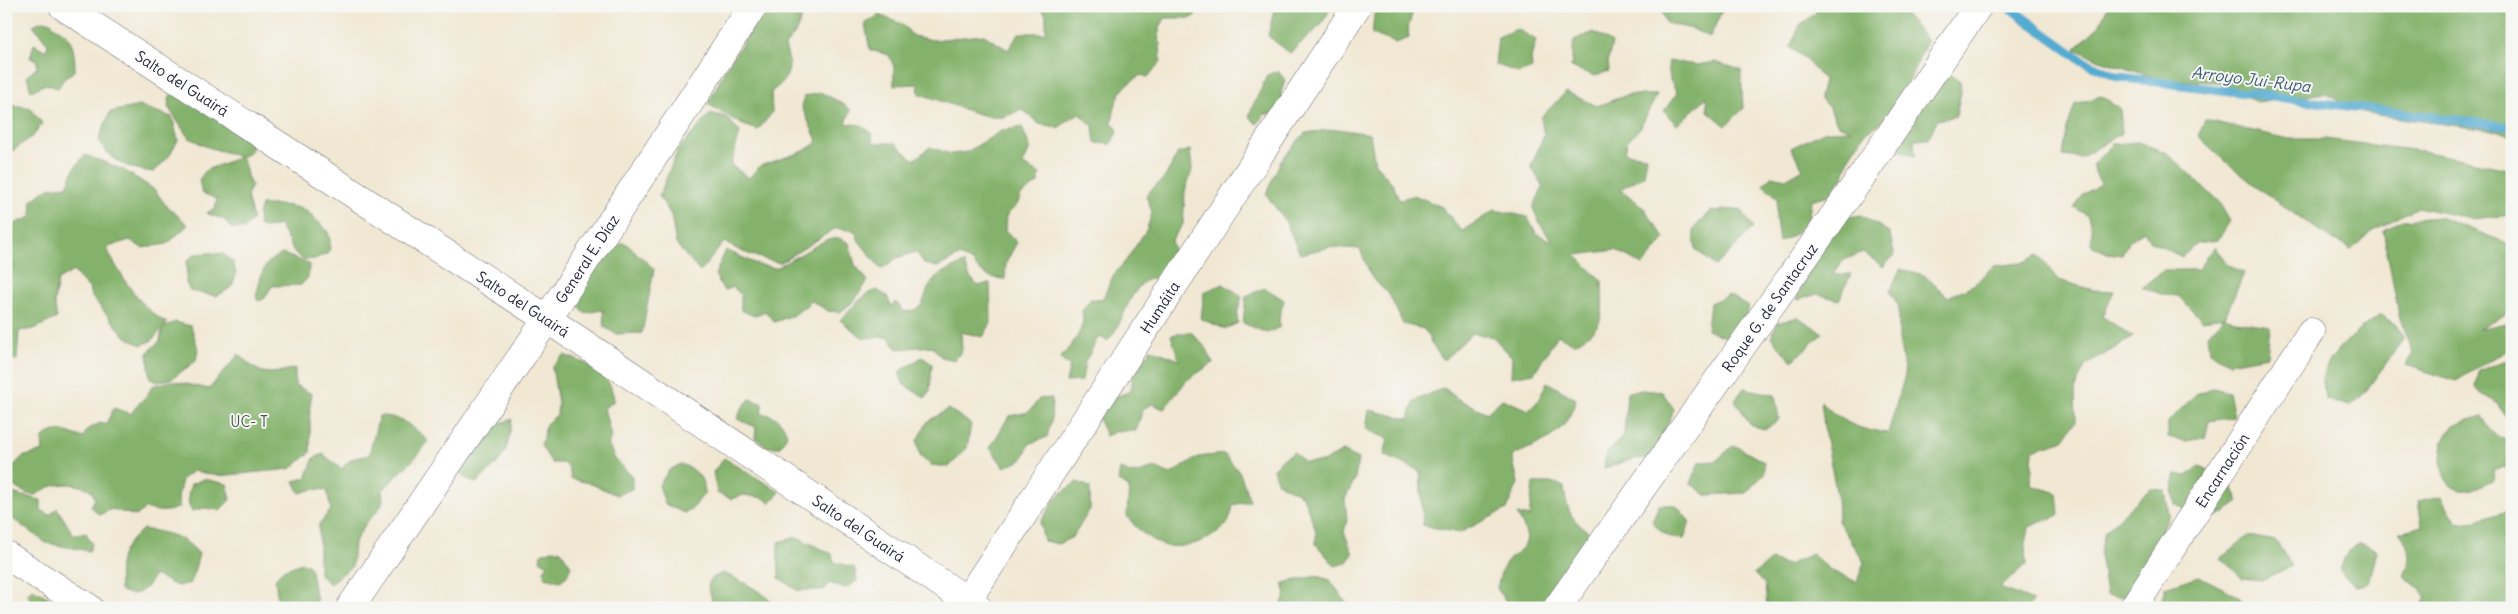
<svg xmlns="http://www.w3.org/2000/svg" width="2518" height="614" font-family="Delius,sans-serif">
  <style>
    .forest { fill: #84b26c; stroke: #536a54 }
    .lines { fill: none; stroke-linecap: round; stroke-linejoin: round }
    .stream { stroke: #55abd1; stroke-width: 9 }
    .street-casing { stroke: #6a6770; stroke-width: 29 }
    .street { stroke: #fff; stroke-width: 28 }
    .labels { text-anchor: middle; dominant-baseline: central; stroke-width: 4; stroke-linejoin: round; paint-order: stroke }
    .street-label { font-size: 15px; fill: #22223b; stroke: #f6f6f2 }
    .park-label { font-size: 15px; fill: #49564e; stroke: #f6f6f2 }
    .water-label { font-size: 16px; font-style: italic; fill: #365977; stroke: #f6f6f2 }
  </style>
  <rect width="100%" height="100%" fill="#f6f6f2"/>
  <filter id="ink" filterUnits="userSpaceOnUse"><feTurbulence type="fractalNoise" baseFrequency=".02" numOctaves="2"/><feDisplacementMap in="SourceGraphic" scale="10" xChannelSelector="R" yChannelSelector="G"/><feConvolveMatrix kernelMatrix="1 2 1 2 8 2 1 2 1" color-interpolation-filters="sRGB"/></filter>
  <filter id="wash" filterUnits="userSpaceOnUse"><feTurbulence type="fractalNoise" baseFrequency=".0096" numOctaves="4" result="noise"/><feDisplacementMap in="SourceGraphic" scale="20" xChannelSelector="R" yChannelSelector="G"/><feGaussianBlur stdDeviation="1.12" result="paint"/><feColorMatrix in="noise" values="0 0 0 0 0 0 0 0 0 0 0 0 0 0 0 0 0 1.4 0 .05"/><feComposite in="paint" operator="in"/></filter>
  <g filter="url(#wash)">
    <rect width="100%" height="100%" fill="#f1e8d3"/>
    <!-- forest -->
    <path class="forest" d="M 767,6 L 806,6 L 796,32 L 785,46 C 792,69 791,77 771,92 L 772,113 L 758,130 L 743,125 L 708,104 L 726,68 Z
      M 1039,6 L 1205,6 L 1192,18 L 1165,18 L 1159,29 L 1161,61 L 1148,77 L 1141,75 C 1119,88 1116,98 1112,123 L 1118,130 L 1111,144 L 1095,143 L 1093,126 L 1079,113 L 1058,128 L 1039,124 L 1022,109 C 1016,111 1009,116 1003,117 C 983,120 941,99 919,94 L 918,84 L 894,85 L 894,67 L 889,55 L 870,50 L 865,24 L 879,15 L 902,24 L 913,36 L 933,40 L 984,35 L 1008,50 L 1019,33 L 1046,33 L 1046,15 Z
      M 1275,6 L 1344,6 L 1327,8 L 1329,11 L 1321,25 L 1290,53 L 1268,36 Z
      M 1406,6 L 1413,10 L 1408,29 L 1409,38 L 1396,43 L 1372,34 L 1375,7 Z
      M 1660,6 L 1724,6 L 1710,37 L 1692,29 L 1666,23 Z
      M 1816,6 L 1866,6 L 1867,11 L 1903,11 L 1927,41 L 1902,97 L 1882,122 L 1865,133 L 1849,157 L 1844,176 L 1829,195 L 1811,200 C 1809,225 1802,232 1779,242 L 1776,218 L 1778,198 L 1763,185 L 1771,176 L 1786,179 L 1803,169 L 1791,148 L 1826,131 L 1852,130 L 1838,125 L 1830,109 L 1820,98 L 1824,80 L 1806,60 L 1790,47 L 1800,25 L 1816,13 Z
      M 2108,6 L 2512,6 L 2512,137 L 2496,131 L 2363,113 L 2326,93 L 2256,102 L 2220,82 L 2162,80 L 2100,60 L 2075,49 L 2099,26 Z
      M 42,21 L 51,22 C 54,28 58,28 63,32 C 74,39 75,58 75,70 L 63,80 L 58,88 L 46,84 L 31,91 L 27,76 L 37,68 L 37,60 L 30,58 L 34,44 L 46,51 L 48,44 L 33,25 Z
      M 1517,29 L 1536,40 L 1531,58 L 1532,68 L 1519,73 L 1495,64 L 1498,37 Z
      M 1594,32 L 1612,43 L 1608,61 L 1609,71 L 1595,76 L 1571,67 L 1574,40 Z
      M 1668,61 L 1697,65 L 1715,62 L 1741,70 L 1743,109 L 1726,126 L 1708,111 L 1707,97 L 1677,125 L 1664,111 L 1677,93 L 1670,80 Z
      M 1278,71 L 1285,80 L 1281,93 L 1284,104 L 1274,114 L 1265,114 L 1257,124 L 1249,117 C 1253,102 1262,90 1267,75 Z
      M 1947,72 L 1960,81 L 1961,92 L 1956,116 L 1937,120 L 1928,139 L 1914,139 L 1915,156 L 1899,150 L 1904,130 Z
      M 177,90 L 250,140 L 252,150 L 241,158 C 248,168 244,174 252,186 L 247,195 L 253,220 L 244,229 L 231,228 L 225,220 L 206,213 L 215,209 L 217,199 L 202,193 L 199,180 L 206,170 L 240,157 L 205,146 L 188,137 L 168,107 L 170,96 Z
      M 1566,92 L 1597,106 L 1627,95 L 1657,95 L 1640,128 L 1627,142 L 1625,153 L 1647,156 L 1644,176 L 1620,189 L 1643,207 L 1665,238 L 1643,265 L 1616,250 L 1576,255 L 1602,281 C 1602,317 1607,325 1574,344 L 1558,335 L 1534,373 L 1511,377 L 1512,357 L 1493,337 L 1472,333 L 1444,360 L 1434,348 L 1424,329 L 1403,324 L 1389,294 L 1372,278 L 1360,249 L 1330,247 L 1300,254 L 1286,222 L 1266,194 L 1281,160 L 1305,133 L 1338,129 L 1370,134 L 1375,164 L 1393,184 L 1399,200 L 1414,195 L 1442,207 L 1462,231 L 1495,210 L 1528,217 L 1536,233 L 1553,242 L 1540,224 L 1533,208 L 1543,187 L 1531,166 L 1544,135 L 1541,117 Z
      M 822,93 L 840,102 L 851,110 L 846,123 L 860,125 L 872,133 L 873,143 L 895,143 L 914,160 L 930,147 L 951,154 L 967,152 L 1001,131 L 1022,127 L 1030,148 L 1023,165 L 1040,174 L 1038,183 L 1021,195 L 1017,205 L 1006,216 L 1005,230 L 1017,242 L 1006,263 L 1005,279 C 992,279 979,274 973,262 L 959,256 L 937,267 L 925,264 L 916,252 L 897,258 L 881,269 L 859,241 L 855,231 L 836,228 L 780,263 C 759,258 742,253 724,242 L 700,272 L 676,244 L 671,215 L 659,196 L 678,150 L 711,113 L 726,117 L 740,132 L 731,165 L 749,178 L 760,166 L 804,151 L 818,142 L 802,108 L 804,96 Z
      M 2101,96 L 2120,108 L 2122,133 L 2080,158 L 2063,156 L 2067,129 L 2075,104 Z
      M 13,105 L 30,108 L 42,123 L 34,135 L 8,154 L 9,178 L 6,184 L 6,124 Z
      M 140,106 L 172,117 L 178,140 L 170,155 L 154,172 C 130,169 109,163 99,139 L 110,112 Z
      M 2205,120 L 2289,139 L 2325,139 L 2428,152 L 2512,170 L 2512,215 L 2471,219 L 2418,207 L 2370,232 L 2351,250 C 2295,217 2245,181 2198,136 Z
      M 2138,142 L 2167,153 L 2218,201 L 2230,221 L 2218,240 L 2197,243 L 2182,257 L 2150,241 L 2144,231 L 2128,242 L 2122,255 L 2107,253 L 2091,245 L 2092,230 L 2088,216 L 2074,207 L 2084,194 L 2100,184 L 2092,165 L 2113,144 Z
      M 1190,150 L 1192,170 L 1185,191 L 1183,224 L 1171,241 L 1175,254 L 1171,275 C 1163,277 1150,277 1144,282 C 1126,296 1124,325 1107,341 L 1099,336 L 1085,362 L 1082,381 L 1066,382 L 1070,366 L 1060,359 C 1071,344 1087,330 1082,311 L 1091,299 L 1102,300 L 1114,274 L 1125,262 L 1147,229 L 1152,212 L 1146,195 L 1165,177 L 1178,153 Z
      M 85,155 L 124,170 L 155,190 L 164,203 L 188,225 L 167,244 L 142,248 L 130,240 L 108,247 L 109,254 C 125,281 139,307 167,323 L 163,328 L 175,322 L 191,326 L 198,349 L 196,361 L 171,379 L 157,382 L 150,378 L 148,352 L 160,341 L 162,329 L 151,341 L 141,345 L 126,337 L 91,296 L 89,288 L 73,271 L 58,280 L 54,302 L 57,318 L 34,329 L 19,331 L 17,360 L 6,359 L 7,232 L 14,224 L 31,217 L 32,200 L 49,188 L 67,186 L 75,167 Z
      M 261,205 C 275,205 295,204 308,212 C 311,214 312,218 316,220 C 329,230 332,236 329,253 L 314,259 L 303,260 L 295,253 L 279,225 L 266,228 L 259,225 L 258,215 Z
      M 1741,209 L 1753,228 L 1716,266 L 1696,250 L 1693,229 L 1711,211 Z
      M 1861,215 L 1889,232 L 1895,255 L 1883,267 L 1863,252 L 1844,260 L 1832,275 L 1851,274 L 1839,300 L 1817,294 L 1798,300 L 1795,287 L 1842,218 Z
      M 2439,217 L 2512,245 L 2512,311 L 2478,329 L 2512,322 L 2512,347 L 2456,381 L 2406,365 L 2413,353 L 2399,315 L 2383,230 L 2403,220 Z
      M 839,238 L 849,243 L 855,265 L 868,281 L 853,302 L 840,312 L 828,311 L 812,301 L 794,315 L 774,322 L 765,311 L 754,316 L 741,310 L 741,295 L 733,287 L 724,291 L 715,275 L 726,250 L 759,265 L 776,268 L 826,240 Z
      M 622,243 L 627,244 L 654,269 L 642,333 L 616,334 L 604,327 L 603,310 L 584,313 L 576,302 C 585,272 598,260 622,243 Z
      M 2215,247 L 2226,263 L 2244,273 L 2225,317 L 2236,321 L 2270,326 L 2267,356 L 2230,363 L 2210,352 L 2208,334 L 2224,317 L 2202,320 L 2178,296 L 2164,295 L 2142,287 L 2164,270 L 2199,270 L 2206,256 Z
      M 210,253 L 223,254 L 233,262 L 236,274 L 232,287 L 217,296 L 190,291 L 186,283 L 187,261 L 195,254 Z
      M 283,254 L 309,264 L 308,278 L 301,285 L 272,286 L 264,299 L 258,301 L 256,296 C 262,276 261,261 283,254 Z
      M 2038,255 L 2058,280 L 2093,290 L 2114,291 L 2103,317 L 2133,337 L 2085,366 L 2075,388 L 2076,421 L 2062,441 L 2033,450 L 2031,485 L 2057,493 L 2059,515 L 2029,527 L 2025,549 L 2026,565 L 2000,588 L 2033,601 L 2028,608 L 1767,608 L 1765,584 L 1754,574 L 1771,560 L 1788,565 L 1812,554 L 1830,570 L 1857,582 L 1864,562 L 1838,521 L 1837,495 L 1825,434 L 1821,401 C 1839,422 1861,431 1888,433 L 1905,375 L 1899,339 L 1899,307 L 1890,291 L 1900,269 L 1924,275 L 1948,297 L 1975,284 L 1993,266 L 2022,263 Z
      M 964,263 L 970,277 L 978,286 L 990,283 L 991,323 L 983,337 L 961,332 L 962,350 L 955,360 L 941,357 L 932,346 L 897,349 L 889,337 L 863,338 L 840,320 C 852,310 862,293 877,290 L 887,296 L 891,306 L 896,302 L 905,312 L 914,310 L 922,305 C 931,276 937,275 964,263 Z
      M 1223,284 L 1242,296 L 1237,314 L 1238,323 L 1225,329 L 1201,319 L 1204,292 Z
      M 1265,288 L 1284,300 L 1279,318 L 1280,327 L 1267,333 L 1243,323 L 1246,296 Z
      M 1729,295 L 1748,306 L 1744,325 L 1731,339 L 1707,330 L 1710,303 Z
      M 2381,315 L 2396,324 L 2404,337 C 2397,349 2389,359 2381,370 C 2368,387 2368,392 2350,406 L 2326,400 C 2325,394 2322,387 2322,381 C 2322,358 2363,325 2381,315 Z
      M 1798,317 L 1823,333 L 1792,361 L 1771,337 L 1777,323 Z
      M 1191,332 L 1207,349 L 1213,363 L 1187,380 L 1164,409 L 1152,404 L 1143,409 L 1136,431 L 1117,431 L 1106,436 L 1092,405 L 1131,391 L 1133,376 L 1151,349 L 1179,360 L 1171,335 Z
      M 239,354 C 260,376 266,376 295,368 L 295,385 L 312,394 C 307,414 312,433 310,453 L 290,469 L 218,476 L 193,471 L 182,479 L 178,497 L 179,507 C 168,513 157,512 146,508 L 136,516 L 112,509 L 99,515 L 91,506 L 95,499 L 91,490 C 73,481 52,482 36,495 L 27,494 L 12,485 L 9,471 L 22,457 L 43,451 L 42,439 C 55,425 67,432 83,438 L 87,430 L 100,423 L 106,424 L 114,408 L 131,414 C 138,402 147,399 152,386 L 173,381 L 209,389 Z
      M 564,355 C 587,363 612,373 614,401 L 604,408 L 611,437 L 608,444 L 615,459 L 632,476 L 632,489 L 617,495 L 589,483 L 571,479 L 569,468 L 563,463 L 552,463 L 541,446 L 546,424 L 557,415 L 558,403 L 552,367 Z
      M 922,357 L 932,364 L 930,390 L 925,398 L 903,384 L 899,372 Z
      M 2512,358 L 2512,419 L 2508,419 L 2499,405 L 2475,388 L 2478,371 Z
      M 1547,382 L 1576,399 C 1565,437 1545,440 1512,456 L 1518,483 L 1507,509 L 1459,533 L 1423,525 L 1420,471 L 1384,455 L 1388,439 L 1366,429 L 1369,410 L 1409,419 L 1414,401 L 1444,388 L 1458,399 L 1487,413 L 1502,399 L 1529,410 L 1538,401 Z
      M 1744,388 L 1775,395 L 1779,419 L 1766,429 L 1751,426 L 1735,400 Z
      M 2213,388 L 2229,392 L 2234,417 L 2209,421 L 2205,438 L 2185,441 L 2168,437 L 2168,422 L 2196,394 Z
      M 1643,390 L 1662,392 L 1674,409 L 1653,458 L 1633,459 L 1604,468 L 1606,454 L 1624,435 L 1627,392 Z
      M 1052,398 L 1051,422 L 1047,437 L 1029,444 L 1022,460 L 1004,467 L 990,448 L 1009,416 L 1029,412 L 1039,399 Z
      M 750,399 L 763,404 L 761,413 C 776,416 782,419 787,435 L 780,447 L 767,447 L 755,438 L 756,427 L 737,419 L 742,408 Z
      M 949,409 L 971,424 L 967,448 L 949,467 L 931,465 L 920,455 L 917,441 L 928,421 Z
      M 379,416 C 399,415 414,427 428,441 L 416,457 L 382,491 L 383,500 L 380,508 L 366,523 L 354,543 L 352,566 L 330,584 L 319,574 L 319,524 L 331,510 L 327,490 L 314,489 L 300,493 L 294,481 L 306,478 L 314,458 L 323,454 L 341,469 L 351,459 L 369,455 Z
      M 2482,416 C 2490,430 2495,439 2512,441 L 2512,470 L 2503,467 L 2493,470 L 2494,480 C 2483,483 2473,492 2461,490 C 2435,486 2437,441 2453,427 C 2460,422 2474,419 2482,416 Z
      M 512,419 C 508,455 502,460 476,483 L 463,477 L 458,467 L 491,426 Z
      M 1734,445 L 1764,462 L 1764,474 L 1746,493 L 1706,495 L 1691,484 L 1699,462 L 1716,461 Z
      M 1343,451 L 1358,459 L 1355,479 L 1345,499 L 1347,520 L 1344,532 L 1353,554 L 1346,563 L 1335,566 L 1316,544 L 1316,531 L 1303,496 L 1278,483 L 1273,469 L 1282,459 L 1294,452 L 1304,462 L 1323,462 Z
      M 1224,454 L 1240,473 L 1250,501 L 1233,505 C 1232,510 1231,516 1229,520 C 1220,539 1182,551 1163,545 C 1147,539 1137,529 1127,516 L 1129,487 L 1118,481 L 1120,469 L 1134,474 L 1155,468 L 1171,474 L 1198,457 Z
      M 724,458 L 780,492 L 770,503 L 764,498 L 744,495 L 731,499 L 717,493 L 713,472 Z
      M 681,464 C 696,470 703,476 705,492 L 694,507 L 684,513 L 665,504 L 659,485 L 669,470 Z
      M 2199,467 L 2228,477 L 2239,502 C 2209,524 2207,521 2175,504 L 2172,490 L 2176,474 L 2186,476 Z
      M 204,479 L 227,484 L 231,499 L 220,510 L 205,508 L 192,511 C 186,502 188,494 191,484 Z
      M 1077,482 L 1090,487 L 1090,509 L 1073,537 L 1058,544 L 1044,541 L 1040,523 L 1057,496 Z
      M 1533,483 L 1555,483 L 1564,487 C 1567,517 1575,523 1599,539 L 1554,601 L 1543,608 L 1507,604 L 1497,588 C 1499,582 1500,574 1503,568 C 1518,543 1539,553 1517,514 L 1529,517 Z
      M 2150,489 L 2165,490 L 2169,515 L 2159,539 L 2164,559 L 2127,597 L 2106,595 L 2100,554 L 2105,531 Z
      M 6,492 L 41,500 L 41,510 L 50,515 L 57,508 L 73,534 L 86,533 L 92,544 L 89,551 L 46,543 L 6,514 Z
      M 2441,496 L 2457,523 L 2477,521 L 2512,509 L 2512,608 L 2419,608 L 2426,598 L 2421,590 L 2404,576 C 2412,559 2410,548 2400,532 L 2422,526 L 2418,501 Z
      M 1659,505 L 1676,505 L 1690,522 L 1684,539 C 1668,538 1662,534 1652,521 Z
      M 143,529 C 167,533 183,535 199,554 L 191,583 L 177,586 L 154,575 C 147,589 137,600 120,590 C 118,559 120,550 143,529 Z
      M 2248,536 L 2276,541 L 2292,566 L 2261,580 L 2242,578 L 2221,558 Z
      M 797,537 L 832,554 L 834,562 L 855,568 L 857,581 L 845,588 L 829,583 L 824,590 L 797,590 L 779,578 C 780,563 775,556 779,542 Z
      M 2360,543 L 2377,550 L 2369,583 L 2357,586 L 2345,578 L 2340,569 L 2348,551 Z
      M 555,549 L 561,551 L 571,566 L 567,576 L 560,581 L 545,577 L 544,570 L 548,565 L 540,560 L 541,554 Z
      M 302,563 L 308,564 C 314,575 312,587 317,599 L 311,608 L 279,608 L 275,579 L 283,570 Z
      M 722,573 C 733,576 773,596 776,608 L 707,608 L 712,600 L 708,586 L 711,579 Z
      M 1317,576 L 1330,580 L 1350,608 L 1280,608 L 1286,594 L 1283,583 Z
      M 2199,576 L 2238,596 L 2247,608 L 2160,608 L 2165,587 Z
      M 32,589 L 48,597 L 50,608 L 33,608 L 28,594 Z"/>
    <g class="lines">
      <!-- stream -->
      <path class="stream" d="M 2007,6 L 2083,61 L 2119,77 L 2512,127"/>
    </g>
  </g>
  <g filter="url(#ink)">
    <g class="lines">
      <!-- street casing -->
      <g class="street-casing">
        <g id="street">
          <path id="s1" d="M 63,6 L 547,319 L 978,608"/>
          <path d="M 6,555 L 89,608"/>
          <path id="s2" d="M 350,608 L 547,319 L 753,6"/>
          <path id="s3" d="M 962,608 L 1357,6"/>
          <path id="s4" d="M 1557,608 L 1862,176 L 1978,6"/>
          <path id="s5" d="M 2133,608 L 2311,332"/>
        </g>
      </g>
      <!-- street -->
      <use href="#street" class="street"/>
    </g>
  </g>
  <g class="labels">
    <!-- street labels -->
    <g class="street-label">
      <text stroke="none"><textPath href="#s1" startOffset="142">Salto del Guairá</textPath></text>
      <text stroke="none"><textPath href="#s2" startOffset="422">General E. Díaz</textPath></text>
      <text stroke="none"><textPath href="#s1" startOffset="548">Salto del Guairá</textPath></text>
      <text stroke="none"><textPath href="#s3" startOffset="360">Humáita</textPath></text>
      <text stroke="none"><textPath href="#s4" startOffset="368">Roque G. de Santacruz</textPath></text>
      <text stroke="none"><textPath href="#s5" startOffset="164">Encarnación</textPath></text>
      <text stroke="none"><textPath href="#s1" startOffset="952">Salto del Guairá</textPath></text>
    </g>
    <!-- park labels -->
    <g class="park-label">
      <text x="249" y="421">UC- T</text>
    </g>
    <!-- water labels -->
    <g class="water-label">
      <text transform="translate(2251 79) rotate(7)">Arroyo Jui-Rupa</text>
    </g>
  </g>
  <!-- margin -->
  <rect width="2518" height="614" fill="none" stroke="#f6f6f2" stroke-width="25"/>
</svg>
